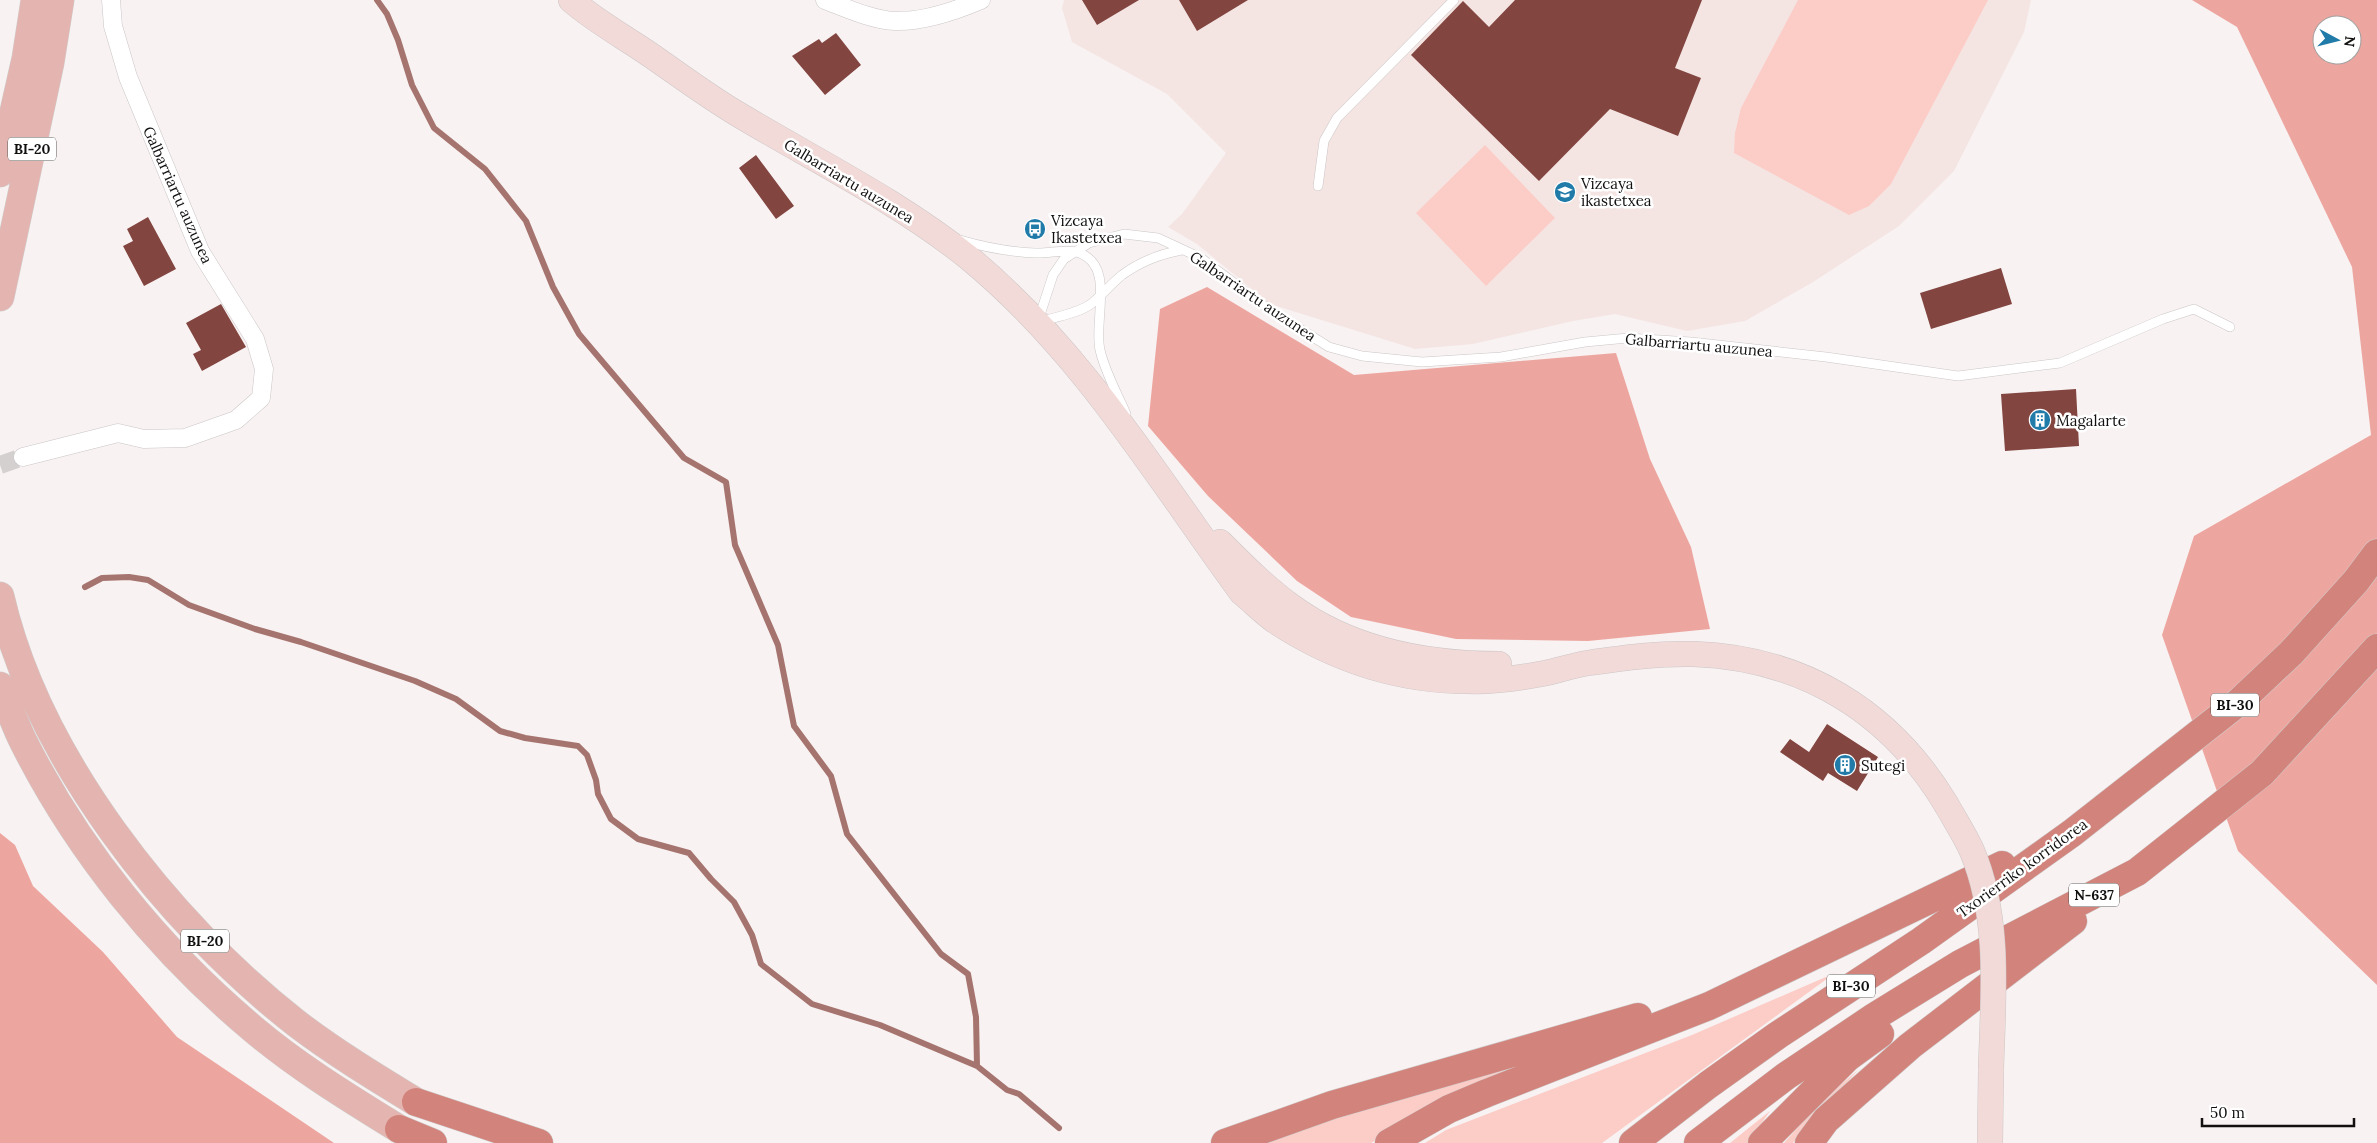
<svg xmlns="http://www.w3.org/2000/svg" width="2377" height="1143" font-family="Lora,serif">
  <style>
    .built { fill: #f4e5e3 }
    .green { fill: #fcccc7 }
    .forest { fill: #eda69f; fill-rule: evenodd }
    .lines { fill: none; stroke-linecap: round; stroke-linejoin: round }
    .stream { stroke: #a6746f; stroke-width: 6 }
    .building { fill: #824540 }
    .street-tunnel { stroke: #d5d0d0; stroke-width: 18; stroke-dasharray: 18 9; stroke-linecap: butt }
    .lane-casing { stroke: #ccc6c6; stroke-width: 10 }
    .street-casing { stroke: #ccc6c6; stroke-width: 19 }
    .secondary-casing { stroke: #ccc6c6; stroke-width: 26 }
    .primary-casing { stroke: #cfcfcf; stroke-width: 29 }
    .highway-casing { stroke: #cfcfcf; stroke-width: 29 }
    .lane { stroke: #fff; stroke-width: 9 }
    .street { stroke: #fff; stroke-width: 18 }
    .secondary { stroke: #f2dad8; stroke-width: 25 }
    .primary { stroke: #e4b5b0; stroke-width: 28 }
    .highway { stroke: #d2847c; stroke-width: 28 }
    .secondary-bridge-casing { stroke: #ccc6c6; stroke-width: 26; stroke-linecap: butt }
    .secondary-bridge { stroke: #f2dad8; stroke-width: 25 }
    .labels { text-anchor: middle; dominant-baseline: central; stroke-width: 5; stroke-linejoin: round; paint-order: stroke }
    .shield { fill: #fff; stroke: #585857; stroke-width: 1 }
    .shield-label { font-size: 14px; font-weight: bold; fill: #11100f }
    .street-label { font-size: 15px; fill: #11100f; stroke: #fff }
    .poi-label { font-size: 15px; fill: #11100f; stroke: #fff; text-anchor: start }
  </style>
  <rect width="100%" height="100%" fill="#f8f2f2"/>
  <!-- built -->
  <path class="built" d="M 1064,0 L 2031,0 L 2024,32 L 1954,171 L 1899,226 L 1813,282 L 1745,321 L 1687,331 L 1615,314 L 1573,321 L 1473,344 L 1415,349 L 1270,304 L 1197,244 L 1168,227 L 1182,214 L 1226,153 L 1167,94 L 1072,42 L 1062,8 Z"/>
  <!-- green -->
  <path class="green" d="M 1798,0 L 1988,0 L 1891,184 L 1869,206 L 1849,215 L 1734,153 L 1735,133 L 1741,108 Z
    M 1485,145 L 1555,218 L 1486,286 L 1416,213 Z
    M 1835,973 L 1602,1143 L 1425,1143 L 1446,1130 L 1692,1035 Z
    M 1651,1019 L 1409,1120 L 1371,1143 L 1265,1143 L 1397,1097 Z
    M 1858,1070 L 1793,1143 L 1784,1143 L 1821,1101 Z
    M 1770,1111 L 1748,1143 L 1730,1143 Z"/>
  <!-- forest -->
  <path class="forest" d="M 2192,0 L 2377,0 L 2377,985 L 2238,851 L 2162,635 L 2194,536 L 2371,435 L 2352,267 L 2237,27 ZM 2322,25 L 2352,25 L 2352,55 L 2322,55 Z
    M 1207,287 L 1354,375 L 1616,353 L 1650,459 L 1691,547 L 1710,629 L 1588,641 L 1456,639 L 1351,617 L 1297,581 L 1208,496 L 1148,426 L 1160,309 Z
    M 0,833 L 15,845 L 33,886 L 103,952 L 177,1037 L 334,1143 L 0,1143 Z"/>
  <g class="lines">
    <!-- stream -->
    <path class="stream" d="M 377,0 L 387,14 L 398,40 L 412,85 L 434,128 L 485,169 L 526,221 L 553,287 L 579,334 L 684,458 L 726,482 L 735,545 L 778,645 L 794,726 L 831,776 L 847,834 L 941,954 L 968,974 L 976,1017 L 977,1066
      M 85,587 L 102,578 L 129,577 L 148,580 L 189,605 L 255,629 L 301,642 L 415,681 L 456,699 L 500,731 L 525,738 L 578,746 L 587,755 L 596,780 L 598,794 L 611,819 L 638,839 L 689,853 L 711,879 L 734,902 L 752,935 L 761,964 L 812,1004 L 880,1025 L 977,1066 L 1007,1090 L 1019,1094 L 1059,1128"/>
  </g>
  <!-- building -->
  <path class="building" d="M 1082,0 L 1139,0 L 1097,25 Z
    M 1179,0 L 1248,0 L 1197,31 Z
    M 1515,0 L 1702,0 L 1675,68 L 1701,78 L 1678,136 L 1610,109 L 1539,181 L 1411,55 L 1463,1 L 1489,27 Z
    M 836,33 L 861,65 L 825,95 L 792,56 L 819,39 L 822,43 Z
    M 756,155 L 794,206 L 776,219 L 739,168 Z
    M 148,217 L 176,269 L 144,286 L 123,246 L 133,241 L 127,229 Z
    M 2001,268 L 2012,304 L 1931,329 L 1920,293 Z
    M 221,304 L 246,347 L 202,371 L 193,354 L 201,350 L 186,323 Z
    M 2076,389 L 2079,446 L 2005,451 L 2001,394 Z
    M 1827,724 L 1878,757 L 1857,791 L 1828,773 L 1823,781 L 1780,752 L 1790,739 L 1809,752 Z"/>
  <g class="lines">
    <!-- street-tunnel -->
    <path class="street-tunnel" d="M 0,465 L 23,457"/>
    <!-- lane casing -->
    <g class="lane-casing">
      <path id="lane" d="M 1318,186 L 1324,141 L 1337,118 L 1454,0
        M 960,240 C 984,247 1009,252 1035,253 C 1048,254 1063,249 1076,252 C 1117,263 1093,320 1100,350 C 1105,372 1117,393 1126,414
        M 1038,321 L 1053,275 L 1064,259 L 1089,243 L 1124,234 L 1158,238 L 1201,258 L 1267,308 L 1329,347 L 1362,356 L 1422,362 L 1501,357 L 1585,342 L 1628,338 L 1691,342 L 1826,357 L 1958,376 L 2060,363 L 2163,319 L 2194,309 L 2230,327
        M 1041,322 C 1057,316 1077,314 1091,304 C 1102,295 1111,284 1122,275 C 1141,261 1160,254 1182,250"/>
    </g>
    <!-- street casing -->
    <g class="street-casing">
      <path id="street" d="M 825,0 C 846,8 872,20 895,21 C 924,22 955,11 981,0
        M 23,457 L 118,433 L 144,439 L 185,438 L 236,420 L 261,398 L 264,369 L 255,339 L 200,251 L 128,77 L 113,26 L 111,0"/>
    </g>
    <!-- secondary casing -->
    <g class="secondary-casing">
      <path id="secondary" d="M 571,0 C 595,21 623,36 649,54 C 678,74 706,95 736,113 C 814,160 898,201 969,258 C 1083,352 1156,476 1242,593 C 1253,602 1264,613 1275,621 C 1333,659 1398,681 1468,681 C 1494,682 1520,678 1546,673 C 1560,670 1574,665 1588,663 C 1623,658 1659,653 1694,654 C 1803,658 1890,711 1946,804
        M 1220,542 C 1243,565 1265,587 1291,606 C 1351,650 1427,664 1499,664
        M 1990,1143 L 1991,1069"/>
    </g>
    <!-- primary casing -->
    <g class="primary-casing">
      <path id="primary" d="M 0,173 L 26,58 L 35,0
        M 0,297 L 50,63 L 60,0
        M 0,596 C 37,757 167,922 296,1023 C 334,1052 375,1077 416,1102
        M 0,686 C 8,704 14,723 23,741 C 78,851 159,950 253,1029 C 298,1067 349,1098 399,1129"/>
    </g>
    <!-- highway casing -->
    <g class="highway-casing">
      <path id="highway" d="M 416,1102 L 539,1143
        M 399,1129 L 433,1143
        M 1225,1143 L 1332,1105 L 1638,1017
        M 1389,1143 L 1449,1109 L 1487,1093 L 1709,1006 L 2002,865
        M 1633,1143 L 1708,1085 L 1778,1035 L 1921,941 L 2072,833 L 2239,702 L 2291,653 L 2356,581 L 2377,553
        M 1698,1143 L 1786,1076 L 1874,1017 L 1960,964 L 2137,872 L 2262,773 L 2377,648
        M 1762,1143 L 1847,1058 L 1880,1034
        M 1809,1143 L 1826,1120 L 1910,1046 L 2073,921"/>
    </g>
    <!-- lane -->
    <use href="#lane" class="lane"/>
    <!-- street -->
    <use href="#street" class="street"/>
    <!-- secondary -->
    <use href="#secondary" class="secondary"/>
    <!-- primary -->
    <use href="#primary" class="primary"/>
    <!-- highway -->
    <use href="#highway" class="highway"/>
    <!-- secondary-bridge casing -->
    <g class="secondary-bridge-casing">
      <path id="secondary-bridge" d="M 1946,804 C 1955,820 1965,835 1972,851 C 2001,920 1993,996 1991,1069"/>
    </g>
    <!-- secondary-bridge -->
    <use href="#secondary-bridge" class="secondary-bridge"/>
  </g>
  <!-- icons -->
  <defs>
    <g id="school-disc" transform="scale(1.125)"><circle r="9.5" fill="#207ba9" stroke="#fff"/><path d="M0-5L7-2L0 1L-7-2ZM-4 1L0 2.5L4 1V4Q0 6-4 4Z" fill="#fff"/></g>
    <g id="bus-disc" transform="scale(1.125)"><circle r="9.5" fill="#207ba9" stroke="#fff"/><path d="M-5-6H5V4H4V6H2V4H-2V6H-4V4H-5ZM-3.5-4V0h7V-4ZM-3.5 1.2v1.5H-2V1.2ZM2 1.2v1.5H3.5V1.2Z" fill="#fff"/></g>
    <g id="building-disc" transform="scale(1.125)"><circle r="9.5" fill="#207ba9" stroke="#fff"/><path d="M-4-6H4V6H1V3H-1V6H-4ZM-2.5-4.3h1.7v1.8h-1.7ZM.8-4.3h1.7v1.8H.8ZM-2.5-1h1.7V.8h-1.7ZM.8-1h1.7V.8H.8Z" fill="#fff"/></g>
  </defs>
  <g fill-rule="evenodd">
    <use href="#school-disc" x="1565" y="192"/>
    <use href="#bus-disc" x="1035" y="229"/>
    <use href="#building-disc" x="2040" y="420"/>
    <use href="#building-disc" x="1845" y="765"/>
  </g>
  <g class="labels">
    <!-- shield labels -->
    <g class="shield">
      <rect x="8" y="137.5" width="48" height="23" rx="4"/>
      <rect x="2211" y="693.5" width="48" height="23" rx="4"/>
      <rect x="2069" y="883.5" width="50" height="23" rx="4"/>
      <rect x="181" y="929.5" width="48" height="23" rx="4"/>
      <rect x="1827" y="974.5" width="48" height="23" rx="4"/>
    </g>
    <g class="shield-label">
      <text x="32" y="149">BI-20</text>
      <text x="2235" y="705">BI-30</text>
      <text x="2094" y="895">N-637</text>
      <text x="205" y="941">BI-20</text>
      <text x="1851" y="986">BI-30</text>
    </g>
    <!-- street labels -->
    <g class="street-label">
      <text transform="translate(849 181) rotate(31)">Galbarriartu auzunea</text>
      <text transform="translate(178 195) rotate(66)">Galbarriartu auzunea</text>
      <text transform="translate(1253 296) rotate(34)">Galbarriartu auzunea</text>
      <text transform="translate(1699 345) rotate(5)">Galbarriartu auzunea</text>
      <text transform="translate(2022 868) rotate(-36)">Txorierriko korridorea</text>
    </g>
    <!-- poi labels -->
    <g class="poi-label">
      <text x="1581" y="183">Vizcaya<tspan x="1581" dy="17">ikastetxea</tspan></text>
      <text x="1051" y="220">Vizcaya<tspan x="1051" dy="17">Ikastetxea</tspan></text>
      <text x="2056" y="420">Magalarte</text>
      <text x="1861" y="765">Sutegi</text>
    </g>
  </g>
  <!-- north arrow -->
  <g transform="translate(2337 40) rotate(97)"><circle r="24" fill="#ffffff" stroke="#a09f9f"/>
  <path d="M0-4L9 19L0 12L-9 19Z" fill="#207ba9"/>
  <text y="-8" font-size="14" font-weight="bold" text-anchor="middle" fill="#11100f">N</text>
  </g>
  <!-- scale -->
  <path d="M2202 1118v8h152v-8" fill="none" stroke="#11100f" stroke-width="2.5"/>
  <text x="2210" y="1118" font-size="15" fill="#11100f" stroke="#ffffff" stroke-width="4" paint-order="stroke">50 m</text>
</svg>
